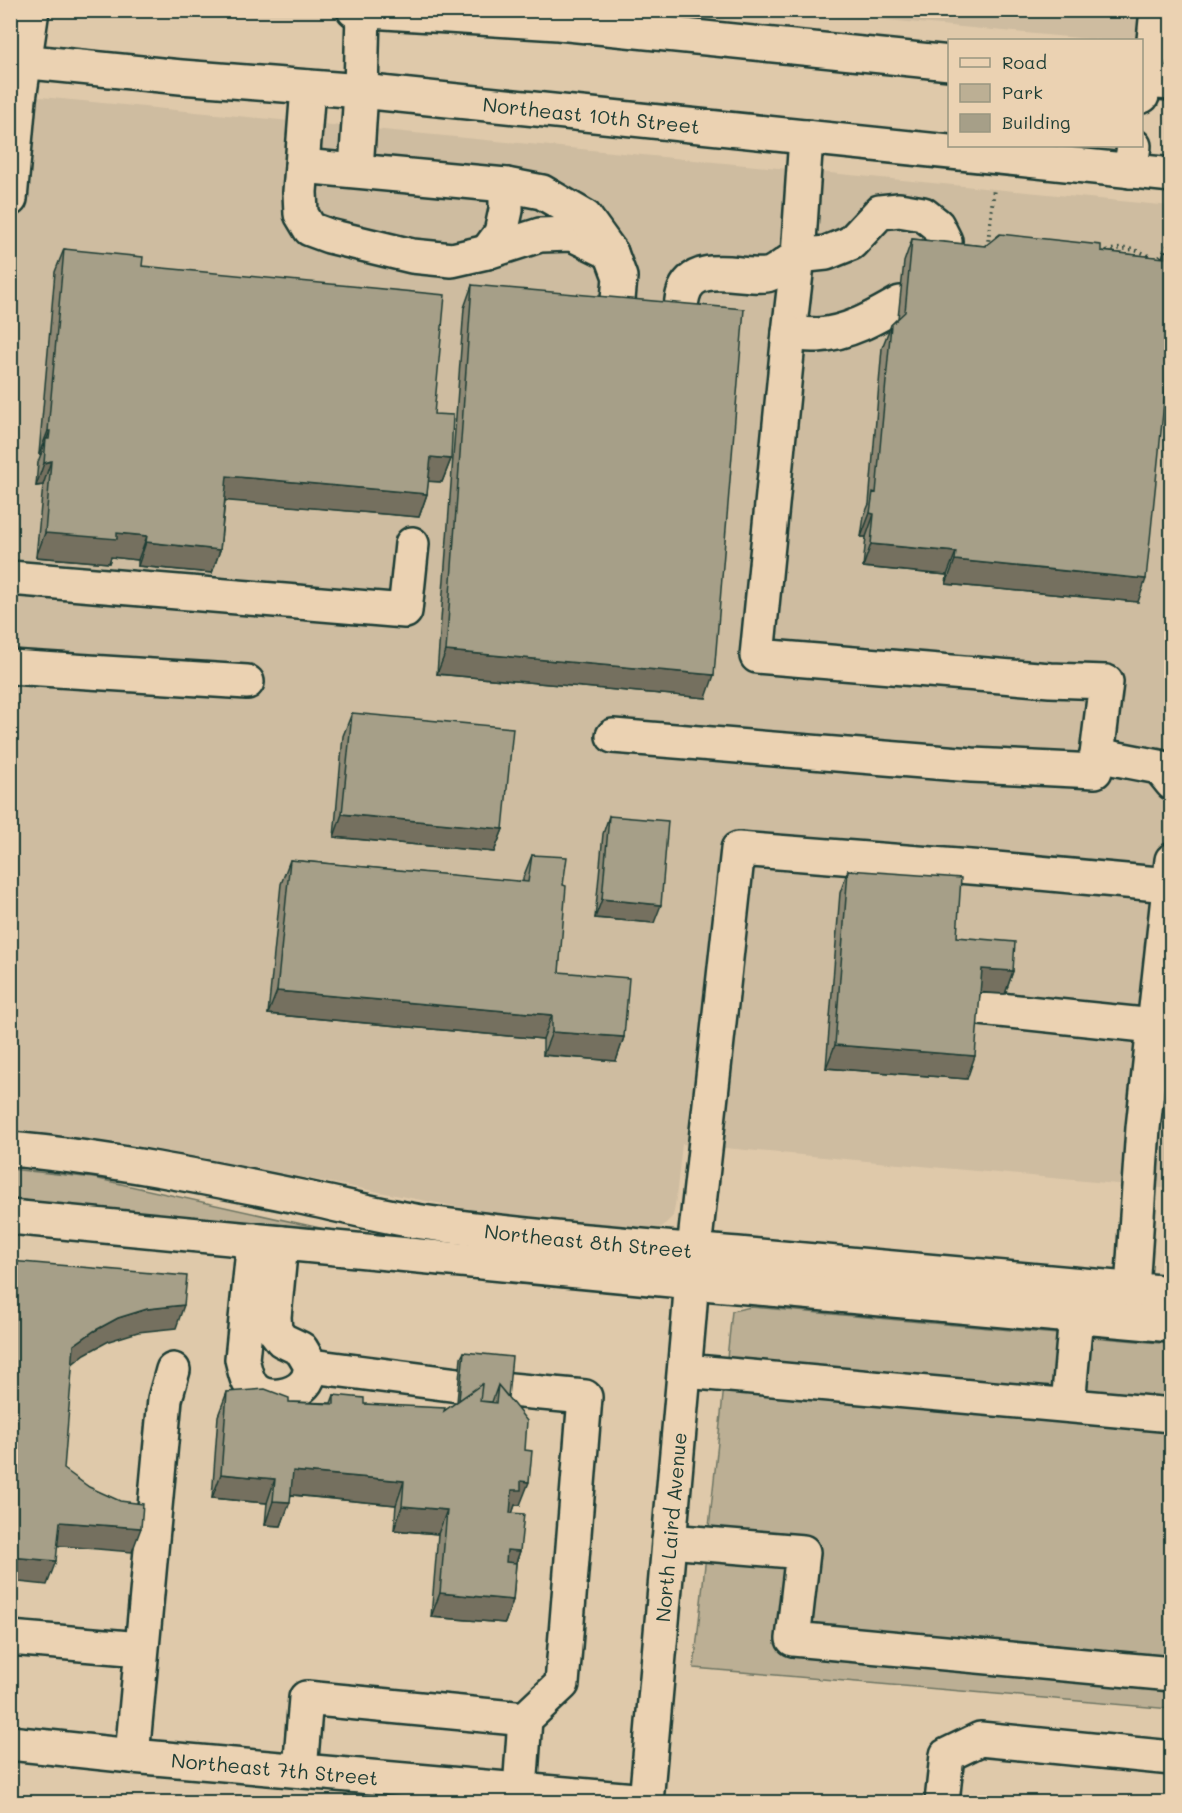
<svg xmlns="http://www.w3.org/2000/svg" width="1182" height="1813" font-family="Mali,sans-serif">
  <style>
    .built { fill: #cebca0 }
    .green { fill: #bcaf94; stroke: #6e7664; stroke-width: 1.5 }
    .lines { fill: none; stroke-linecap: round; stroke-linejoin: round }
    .minor-casing { stroke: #1f3d34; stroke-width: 38 }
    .major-casing { stroke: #1f3d34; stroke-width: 38 }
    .path { stroke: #1f3d34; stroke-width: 4; stroke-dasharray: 1.5 4.5; stroke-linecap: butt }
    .minor { stroke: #ebd2b2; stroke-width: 33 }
    .major { stroke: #ebd2b2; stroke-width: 33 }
    .wall { fill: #8f8975; stroke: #1f3d34; stroke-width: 1.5 }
    .shaded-wall { fill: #746f5f; stroke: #1f3d34; stroke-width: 1.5 }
    .building { fill: #a69f88; stroke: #1f3d34; stroke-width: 1.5 }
    .labels { text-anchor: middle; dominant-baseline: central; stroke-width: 4.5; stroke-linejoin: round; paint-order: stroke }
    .street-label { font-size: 20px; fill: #1f3d34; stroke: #ebd2b2 }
  </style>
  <rect width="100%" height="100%" fill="#dfc9aa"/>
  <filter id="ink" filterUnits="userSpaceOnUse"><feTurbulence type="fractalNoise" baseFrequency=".0167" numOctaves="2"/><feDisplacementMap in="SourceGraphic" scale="12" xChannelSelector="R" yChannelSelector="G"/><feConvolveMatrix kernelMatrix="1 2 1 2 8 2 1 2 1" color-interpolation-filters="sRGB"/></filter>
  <g filter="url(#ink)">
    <!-- built -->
    <path class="built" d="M 792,11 L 1171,11 L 1171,48 L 1142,45 L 1142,40 L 1099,40 Z
      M 10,94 L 1171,206 L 1171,1189 L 682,1144 L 675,1206 L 673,1216 L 662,1227 L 648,1229 L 479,1211 L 128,1144 L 11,1130 Z"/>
    <!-- green -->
    <path class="green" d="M 10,1169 L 94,1178 L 338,1232 L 11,1202 Z
      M 751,1307 L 1171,1344 L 1171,1709 L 694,1668 L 732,1311 Z"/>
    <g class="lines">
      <!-- minor casing -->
      <g class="minor-casing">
        <g id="minor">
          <path d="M 308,87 L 300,192 L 301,214 L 310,229 L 329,236 L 412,256 L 452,260 L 487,252 L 540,235 L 572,234 L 611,253"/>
          <path d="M 1142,96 L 1144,81 L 1153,50 L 1157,10"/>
          <path d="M 806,137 L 798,256 L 826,253 L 851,243 L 880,212 L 899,210 L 923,214 L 937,225 L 945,241 L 937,265"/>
          <path d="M 302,166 L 506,185 L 542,192 L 585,217 L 611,253 L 620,277 L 616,322"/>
          <path d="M 356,170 L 361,91 L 363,10"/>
          <path d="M 1130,171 L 1134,146"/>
          <path d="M 487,252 L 501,233 L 506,210 L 506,185"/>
          <path d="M 798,256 L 789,333 C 799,334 808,335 818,335 C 848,333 874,318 900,303"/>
          <path d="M 681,328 C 681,317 680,305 683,295 C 693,259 741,278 766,275 C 774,274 790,261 798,256"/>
          <path d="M 10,578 L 405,611 L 412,544"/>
          <path d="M 10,667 L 247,682"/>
          <path d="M 613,736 L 972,765 L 1095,771 L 1106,682 L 1050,680 L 757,656 L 789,333"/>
          <path d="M 1097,755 L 1159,767 L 1172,783"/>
          <path d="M 980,1008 L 1154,1026"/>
          <path d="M 254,1240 L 242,1359 C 245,1370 246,1381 254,1389 C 267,1402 295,1396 305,1383 C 309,1379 310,1371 311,1366 L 301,1349 L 282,1340 L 275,1331 L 274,1317 L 281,1243"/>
          <path d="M 1131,1318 L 1132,1289 L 1143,1128 L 1172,860"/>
          <path d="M 311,1366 L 458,1385 L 585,1397 L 562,1684 L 525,1719 L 520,1790"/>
          <path d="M 685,1371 L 1172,1415"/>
          <path d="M 1068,1405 L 1076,1316"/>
          <path d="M 669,1541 L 803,1552 L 793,1639 L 1172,1674"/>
          <path d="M 10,1638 L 141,1649"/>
          <path id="s1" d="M 10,1743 L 132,1756 L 646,1801"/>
          <path d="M 132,1756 L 165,1399 L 173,1370"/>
          <path d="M 300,1770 L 306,1698 L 525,1719"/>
          <path id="s2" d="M 646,1802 L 689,1317 L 694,1250 L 738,849 L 996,869 L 1169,885"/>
          <path d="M 942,1802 L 947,1755 L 980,1739 L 1172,1758"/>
        </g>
      </g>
      <!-- major casing -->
      <g class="major-casing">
        <g id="major">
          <path d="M 354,10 L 558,23 L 950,63"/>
          <path id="s3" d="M 10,60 L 181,77 L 361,91 L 1172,175"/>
          <path d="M 1142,81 L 1172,83"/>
          <path d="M 10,199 L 19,99 L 32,10"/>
          <path id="s4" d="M 10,1149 C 108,1158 204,1177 301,1197 C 341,1205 381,1216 422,1222 C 526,1237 632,1245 738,1254 C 882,1267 1027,1280 1172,1293"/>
          <path d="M 10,1217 L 692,1282 L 1172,1325"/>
        </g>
      </g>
      <!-- path -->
      <path class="path" d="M 986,246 L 988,243 L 994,188
        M 1101,254 C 1117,245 1139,248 1153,259
        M 1156,261 L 1172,241"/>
      <!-- minor -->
      <use href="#minor" class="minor"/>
      <!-- major -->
      <use href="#major" class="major"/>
    </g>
    <!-- wall -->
    <path class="wall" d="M 912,239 L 985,246 L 1101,251 L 1162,258 L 1164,251 L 1172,252 L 1172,398 L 1164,397 L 1138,602 L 946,584 L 947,575 L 863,567 L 866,537 L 861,537 L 864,516 L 869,504 L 882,348 L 891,325 L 898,318 L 904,262 Z
      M 64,249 L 142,266 L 434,414 L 451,459 L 442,482 L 428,481 L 427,494 L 419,517 L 225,500 L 220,550 L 212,573 L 138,566 L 138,560 L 111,557 L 109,563 L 36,557 L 43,485 L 36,486 L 38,462 L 41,454 L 39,454 L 55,272 Z
      M 472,285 L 706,698 L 437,674 L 464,308 Z
      M 352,713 L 503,829 L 494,852 L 334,837 L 343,736 Z
      M 609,816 L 654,923 L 595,918 L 603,834 Z
      M 532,855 L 563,885 L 559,972 L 624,1037 L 616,1061 L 543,1055 L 543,1039 L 268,1014 L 281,884 L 290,860 L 523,882 L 523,878 Z
      M 848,870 L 1013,971 L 1005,994 L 980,993 L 967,1079 L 826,1068 L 840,893 Z
      M 464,1352 L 508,1397 L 520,1505 L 515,1505 L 512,1513 L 520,1551 L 516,1563 L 513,1600 L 505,1623 L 431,1617 L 438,1534 L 394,1530 L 396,1505 L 291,1495 L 281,1526 L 265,1525 L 267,1503 L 212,1498 L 218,1416 L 227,1392 L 289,1402 L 331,1403 L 334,1395 L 364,1404 L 444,1411 L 457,1402 L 461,1358 Z"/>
    <!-- shaded-wall -->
    <path class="shaded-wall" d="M 1167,373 L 1172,374 L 1172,398 L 1158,396 Z
      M 48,431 L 50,431 L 41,454 L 39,454 Z
      M 431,457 L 451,459 L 442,482 L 422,481 Z
      M 51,461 L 43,485 L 36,486 L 44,463 Z
      M 227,476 L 427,494 L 419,517 L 219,500 Z
      M 870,513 L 874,514 L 866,537 L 861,537 Z
      M 45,533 L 117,533 L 147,536 L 138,560 L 111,557 L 109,563 L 36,557 Z
      M 146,542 L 220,550 L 212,573 L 138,566 Z
      M 871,544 L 956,552 L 947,575 L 863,567 Z
      M 955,560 L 1146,579 L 1138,602 L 946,584 Z
      M 446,651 L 714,675 L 706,698 L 437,674 Z
      M 342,814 L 503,829 L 494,852 L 334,837 Z
      M 602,899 L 661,905 L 654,923 L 595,918 Z
      M 982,969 L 1013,971 L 1005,994 L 973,992 Z
      M 277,991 L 552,1015 L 543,1039 L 268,1014 Z
      M 552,1032 L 624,1037 L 616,1061 L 543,1055 Z
      M 835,1045 L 975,1056 L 967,1079 L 826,1068 Z
      M 184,1305 L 176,1328 L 138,1332 L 109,1341 L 85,1354 L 66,1369 L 74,1345 L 94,1331 L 118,1318 L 147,1309 Z
      M 293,1471 L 404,1481 L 396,1505 L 284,1494 Z
      M 221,1474 L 275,1479 L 267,1503 L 212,1498 Z
      M 521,1481 L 529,1482 L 520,1505 L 515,1505 L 512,1514 L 503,1513 L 512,1490 Z
      M 273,1501 L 290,1502 L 281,1526 L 265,1525 Z
      M 402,1506 L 447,1510 L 438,1534 L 394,1530 Z
      M 60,1522 L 141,1528 L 132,1552 L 51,1545 Z
      M 507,1550 L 520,1551 L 512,1574 L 498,1574 Z
      M 10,1557 L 56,1561 L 47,1585 L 10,1581 Z
      M 440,1593 L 513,1600 L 505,1623 L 431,1617 Z"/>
    <!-- building -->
    <path class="building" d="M 1000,234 L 1101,245 L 1101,251 L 1164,258 L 1164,251 L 1172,252 L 1172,374 L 1167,373 L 1146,579 L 955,560 L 956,552 L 871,544 L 874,514 L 870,513 L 873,492 L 876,493 L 891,325 L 905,312 L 912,239 L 985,246 Z
      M 64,249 L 143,257 L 142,266 L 445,295 L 434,414 L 453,415 L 451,459 L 431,457 L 427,494 L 227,476 L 220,550 L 146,542 L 147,536 L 117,533 L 117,539 L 45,533 L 51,461 L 44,463 L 46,439 L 49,439 L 50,431 L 48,431 Z
      M 472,285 L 744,309 L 714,675 L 446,651 Z
      M 352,713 L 513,728 L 503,829 L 342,814 Z
      M 609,816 L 668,821 L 661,905 L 602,899 Z
      M 532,855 L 567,857 L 563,885 L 566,886 L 559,972 L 629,978 L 624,1037 L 552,1032 L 552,1015 L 277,991 L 290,860 L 528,882 Z
      M 848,870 L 961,878 L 957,937 L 1015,942 L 1013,971 L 982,969 L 975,1056 L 835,1045 Z
      M 10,1261 L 187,1276 L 184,1305 L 147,1309 L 118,1318 L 94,1331 L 74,1345 L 64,1469 L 89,1487 L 120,1501 L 143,1504 L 141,1528 L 60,1522 L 56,1561 L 10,1557 Z
      M 464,1352 L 512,1357 L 508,1397 L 498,1385 L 492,1402 L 480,1401 L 482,1384 L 459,1400 Z
      M 482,1384 L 480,1401 L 496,1403 L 498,1385 L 527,1421 L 525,1450 L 532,1451 L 529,1482 L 521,1481 L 521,1490 L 512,1490 L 510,1513 L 524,1514 L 520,1551 L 507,1550 L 506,1562 L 516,1563 L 513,1600 L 440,1593 L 447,1510 L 402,1506 L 404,1481 L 293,1471 L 290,1502 L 273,1501 L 275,1479 L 221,1474 L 227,1392 L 265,1389 L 289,1398 L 289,1402 L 334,1404 L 334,1395 L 364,1398 L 364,1404 L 445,1408 L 444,1411 Z"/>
  </g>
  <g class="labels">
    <!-- street labels -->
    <g class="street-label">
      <text stroke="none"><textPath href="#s3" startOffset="584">Northeast 10th Street</textPath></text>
      <text stroke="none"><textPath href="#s4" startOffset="586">Northeast 8th Street</textPath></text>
      <text stroke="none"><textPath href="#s2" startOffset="276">North Laird Avenue</textPath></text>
      <text stroke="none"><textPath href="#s1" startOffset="266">Northeast 7th Street</textPath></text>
    </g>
  </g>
  <!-- margin -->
  <rect width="1182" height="1813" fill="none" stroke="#ebd2b2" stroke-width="36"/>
  <rect x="18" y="18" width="1146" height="1777" fill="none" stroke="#1f3d34" stroke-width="2" filter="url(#ink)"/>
  <!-- legend -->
  <rect x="948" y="39" width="195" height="108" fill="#ebd2b2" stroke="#999680" stroke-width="1.5"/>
  <rect x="960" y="58" width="30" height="9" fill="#ebd2b2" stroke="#999680" stroke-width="1.5"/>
  <text x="1002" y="69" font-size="18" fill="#1f3d34">Road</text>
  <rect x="960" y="84" width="30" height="18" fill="#bcaf94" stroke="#999680" stroke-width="1.5"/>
  <text x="1002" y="99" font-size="18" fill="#1f3d34">Park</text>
  <rect x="960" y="114" width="30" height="18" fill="#a69f88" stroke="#999680" stroke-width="1.5"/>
  <text x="1002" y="129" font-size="18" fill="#1f3d34">Building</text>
</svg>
